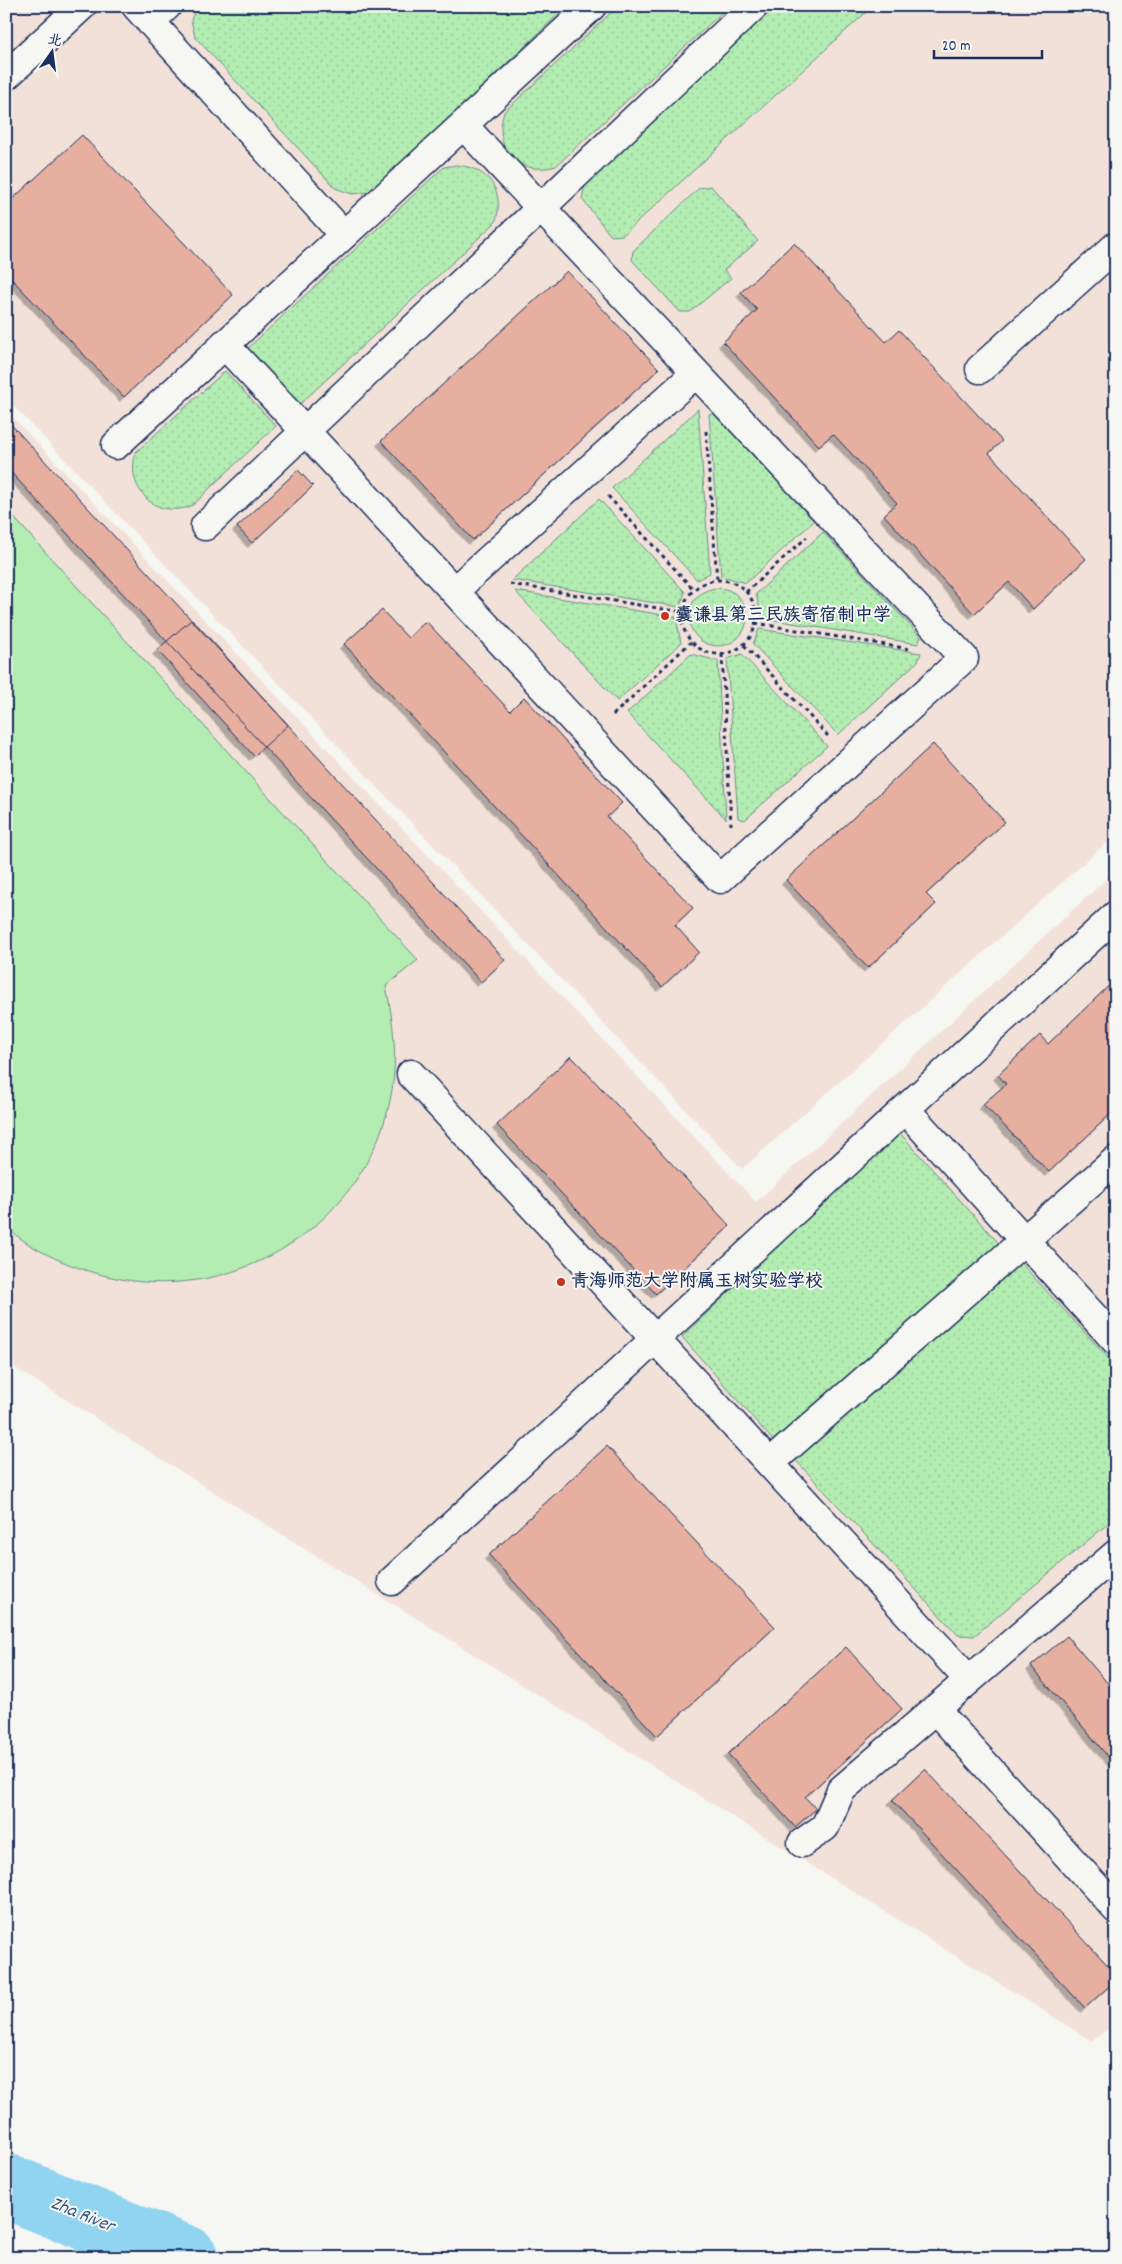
<svg xmlns="http://www.w3.org/2000/svg" width="1122" height="2264" font-family="Dekko,'LXGW WenKai TC',sans-serif">
  <style>
    .built { fill: #f2e1d9 }
    .grass { fill: url(#grass-dots); stroke: #678e88 }
    .park { fill: #b3edb2; stroke: #678e88 }
    .lines { fill: none; stroke-linecap: round; stroke-linejoin: round }
    .river { stroke: #90d4f1; stroke-width: 65 }
    .building { fill: #e7af9f; stroke: #1b2f5e; filter: url(#shadow) }
    .minor-casing { stroke: #1b2f5e; stroke-width: 31 }
    .path { stroke: #1b2f5e; stroke-width: 3; stroke-dasharray: 4 4; stroke-linecap: butt }
    .minor { stroke: #f6f6f2; stroke-width: 28 }
    .poi-dot { fill: #c8321e; stroke: #f6f6f2; stroke-width: 2 }
    .labels { text-anchor: middle; dominant-baseline: central; stroke-width: 4; stroke-linejoin: round; paint-order: stroke }
    .poi-label { font-size: 18px; font-weight: bold; fill: #1b2f5e; stroke: #f6f6f2; text-anchor: start }
    .water-label { font-size: 19px; font-style: italic; fill: #385883; stroke: #f6f6f2 }
  </style>
  <defs>
    <pattern id="grass-dots" width="8" height="8" patternUnits="userSpaceOnUse" patternTransform="scale(1.25)"><rect width="8" height="8" fill="#b3edb2"/><path d="M2 2h.1M6 6h.1" fill="none" stroke="#99cc9c" stroke-width="1.8" stroke-linecap="round"/></pattern>
    <filter id="shadow"><feDropShadow dx="-4.5" dy="4.5" stdDeviation="0" flood-color="#0004"/></filter>
  </defs>
  <rect width="100%" height="100%" fill="#f6f6f2"/>
  <filter id="ink" filterUnits="userSpaceOnUse"><feTurbulence type="fractalNoise" baseFrequency=".02" numOctaves="2"/><feDisplacementMap in="SourceGraphic" scale="10" xChannelSelector="R" yChannelSelector="G"/><feConvolveMatrix kernelMatrix="1 2 1 2 8 2 1 2 1" color-interpolation-filters="sRGB"/></filter>
  <g filter="url(#ink)">
    <!-- built -->
    <path class="built" d="M 6,6 L 1116,6 L 1116,834 L 742,1169 L 6,398 Z
      M 6,410 L 756,1202 L 1116,870 L 1116,2023 L 1092,2041 L 6,1362 Z"/>
    <!-- grass -->
    <path class="grass" d="M 197,6 L 567,6 L 371,192 L 352,194 L 335,188 L 195,37 L 191,20 Z
      M 618,6 L 729,6 L 556,166 C 518,177 492,149 504,112 Z
      M 776,6 L 873,6 L 623,235 L 611,236 L 582,199 L 585,185 Z
      M 457,165 C 489,168 506,192 495,223 L 299,405 L 247,349 L 444,167 Z
      M 711,186 L 758,241 L 724,270 L 731,278 L 690,312 L 680,312 L 632,260 L 633,251 L 699,188 Z
      M 225,371 L 276,426 C 255,446 233,466 212,486 C 205,493 197,503 189,507 C 174,512 156,509 146,498 C 133,484 131,469 136,452 Z
      M 698,409 L 710,573 L 697,580 L 612,488 Z
      M 709,414 L 714,414 L 814,521 L 746,583 L 721,576 Z
      M 599,499 L 685,592 L 680,607 L 512,580 Z
      M 823,532 L 921,637 L 918,644 L 762,618 L 756,594 Z
      M689 617a29 29 0 1 1 58 0a29 29 0 1 1-58 0Z
      M 515,591 L 676,617 L 681,643 L 617,701 Z
      M 759,629 L 921,653 L 918,661 L 838,735 L 753,644 Z
      M 691,654 L 718,661 L 726,819 L 627,713 Z
      M 742,654 L 827,746 L 745,820 L 738,818 L 727,659 Z
      M 898,1131 L 1003,1248 L 776,1444 L 682,1337 Z
      M 1017,1259 L 1116,1366 L 1116,1517 L 974,1636 L 958,1635 L 790,1454 Z"/>
    <!-- park -->
    <path class="park" d="M 6,509 L 418,960 L 386,986 C 395,1029 399,1070 387,1113 C 354,1233 227,1306 107,1276 C 75,1269 29,1250 6,1226 Z"/>
    <g class="lines">
      <!-- river -->
      <path class="river" d="M 6,2186 L 186,2258"/>
    </g>
    <!-- building -->
    <path class="building" d="M 82,135 L 233,295 L 124,397 L 6,273 L 6,205 Z
      M 794,243 L 886,342 L 899,330 L 1002,441 L 989,453 L 1086,559 L 1033,609 L 1009,582 L 974,614 L 884,515 L 897,503 L 833,434 L 819,446 L 723,342 L 757,310 L 741,292 Z
      M 567,271 L 659,369 L 473,540 L 381,441 Z
      M 6,419 L 505,960 L 481,982 L 6,467 Z
      M 298,470 L 313,486 L 252,543 L 237,527 Z
      M 382,610 L 408,638 L 426,621 L 510,711 L 524,697 L 622,803 L 607,817 L 693,908 L 675,925 L 699,952 L 662,987 L 344,644 Z
      M 192,619 L 288,725 L 254,756 L 157,650 Z
      M 933,744 L 1005,822 L 926,894 L 936,904 L 868,968 L 786,880 Z
      M 1116,979 L 1116,1109 L 1049,1172 L 983,1104 L 1006,1084 L 998,1075 L 1040,1035 L 1048,1044 Z
      M 571,1056 L 730,1226 L 656,1294 L 497,1125 Z
      M 607,1446 L 775,1627 L 657,1736 L 489,1555 Z
      M 1067,1636 L 1116,1693 L 1116,1766 L 1031,1666 Z
      M 846,1647 L 902,1709 L 805,1797 L 816,1809 L 795,1827 L 728,1754 Z
      M 925,1769 L 1116,1974 L 1116,1980 L 1085,2008 L 892,1800 Z"/>
    <g class="lines">
      <!-- minor casing -->
      <g class="minor-casing">
        <path id="minor" d="M 136,6 L 344,235
          M 150,22 L 167,6
          M 6,76 L 82,6
          M 463,125 L 964,658 L 720,879 L 454,591 L 696,373
          M 224,344 L 454,591
          M 980,369 L 1116,246
          M 116,445 L 592,6
          M 205,526 L 754,6
          M 411,1074 L 969,1680
          M 905,1109 L 1116,1341
          M 770,1463 L 1116,1160
          M 392,1581 L 1116,915
          M 935,1709 L 1116,1909
          M 802,1843 L 825,1827 L 841,1790 L 1116,1554"/>
      </g>
      <!-- path -->
      <path class="path" d="M 706,431 L 717,580
        M 608,496 L 693,589
        M682 617a37 37 0 1 1 74 0a37 37 0 1 1-74 0Z
        M 510,584 L 682,612
        M 746,592 L 807,537
        M 755,623 L 910,649
        M 744,645 L 828,736
        M 722,654 L 731,825
        M 613,715 L 691,642"/>
      <!-- minor -->
      <use href="#minor" class="minor"/>
    </g>
  </g>
  <!-- markers -->
  <g class="poi-dot">
    <circle cx="665" cy="616" r="5"/>
    <circle cx="561" cy="1282" r="5"/>
  </g>
  <g class="labels">
    <!-- poi labels -->
    <g class="poi-label">
      <text x="675" y="616">囊谦县第三民族寄宿制中学</text>
      <text x="571" y="1282">青海师范大学附属玉树实验学校</text>
    </g>
    <!-- water labels -->
    <g class="water-label">
      <text transform="translate(82 2216) rotate(22)">Zha River</text>
    </g>
  </g>
  <!-- margin -->
  <rect width="1122" height="2264" fill="none" stroke="#f6f6f2" stroke-width="25"/>
  <rect x="12" y="12" width="1097" height="2239" fill="none" stroke="#1b2f5e" stroke-width="2" filter="url(#ink)"/>
  <!-- north arrow -->
  <g transform="translate(52 52) rotate(14)" stroke="#f6f6f2" stroke-width="4" paint-order="stroke">
  <path d="M0-4L9 19L0 12L-9 19Z" fill="#1b2f5e"/>
  <text y="-8" font-size="14" font-weight="bold" text-anchor="middle" fill="#1b2f5e">北</text>
  </g>
  <!-- scale -->
  <path d="M934 50v8h108v-8" fill="none" stroke="#1b2f5e" stroke-width="2.5"/>
  <text x="942" y="50" font-size="15" fill="#1b2f5e" stroke="#f6f6f2" stroke-width="4" paint-order="stroke">20 m</text>
</svg>
